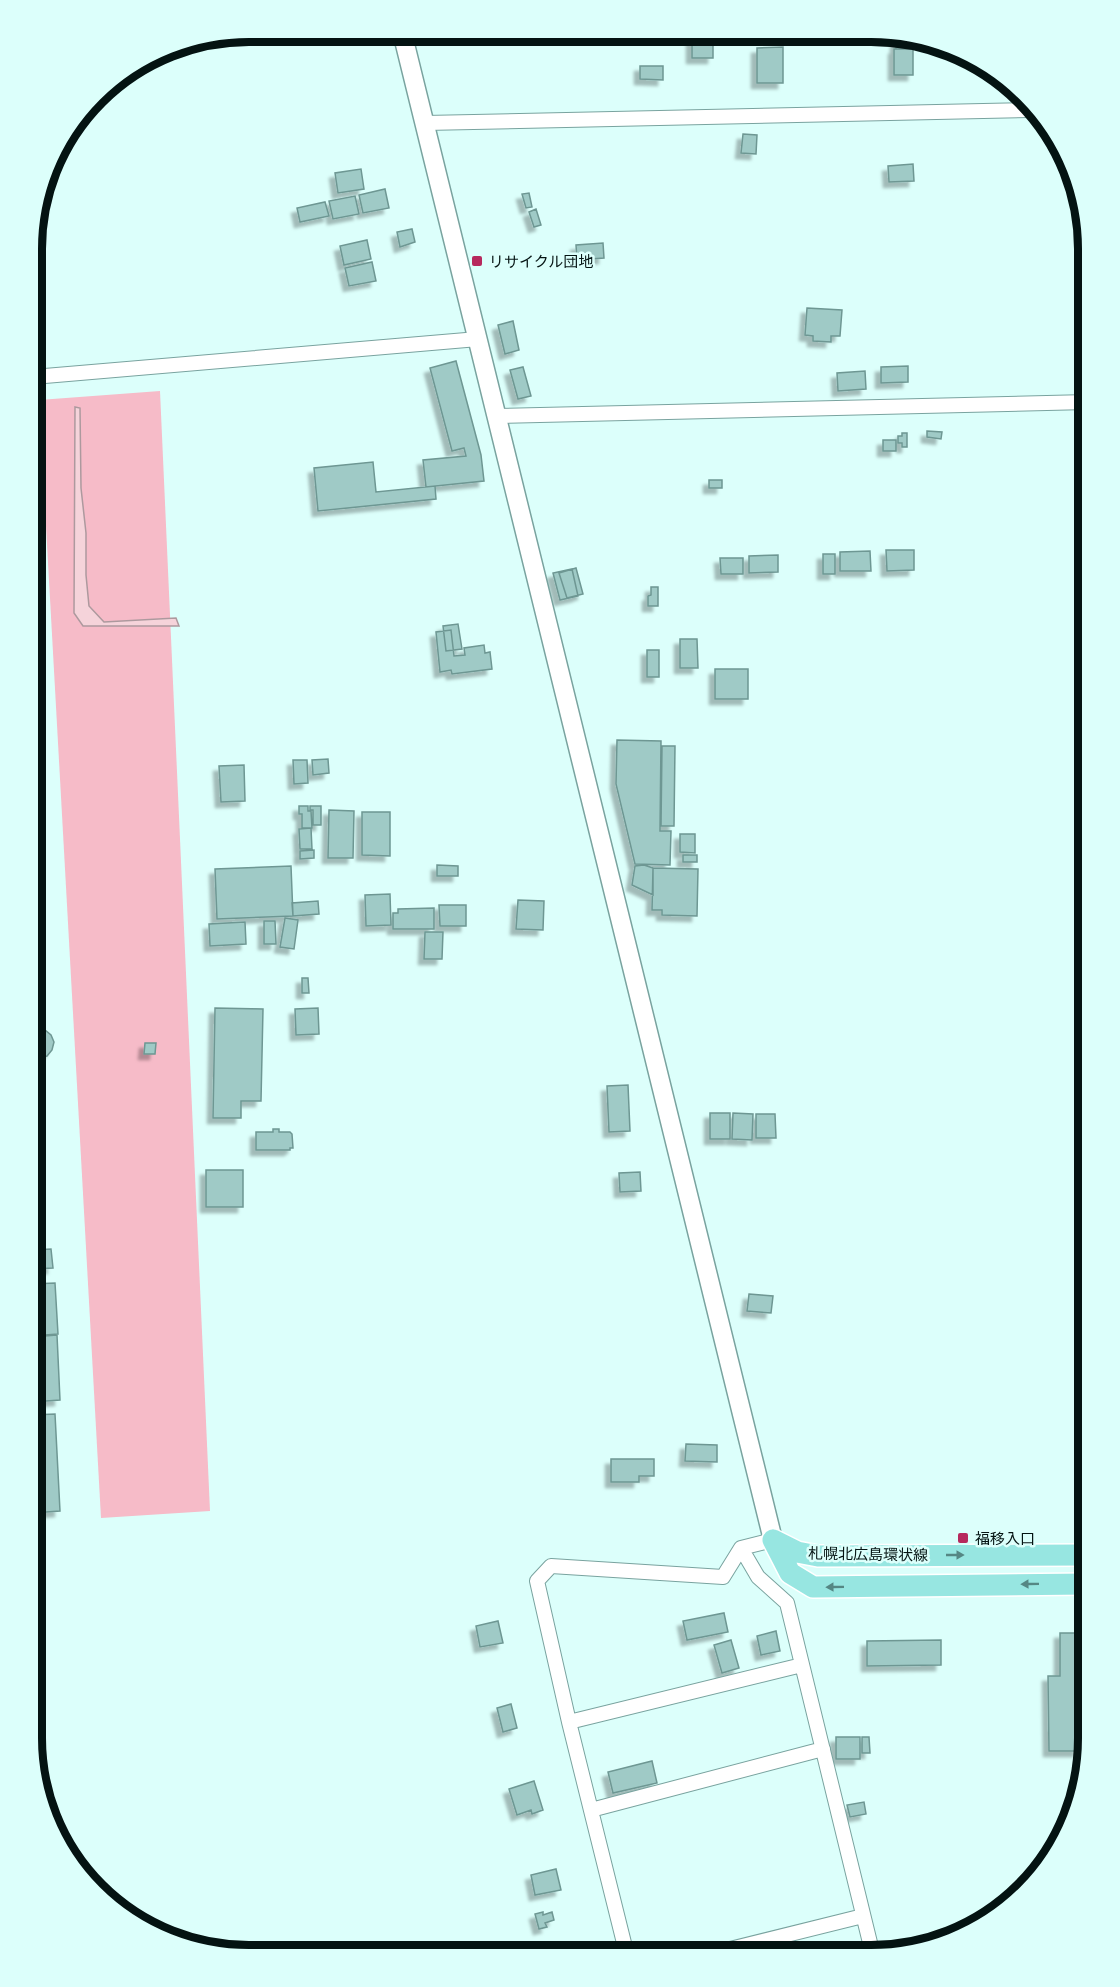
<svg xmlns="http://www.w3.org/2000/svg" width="1120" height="1987" font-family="Helvetica,'Noto Sans JP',sans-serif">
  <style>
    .green { fill: #f6bbc8 }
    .water { fill: #f5d3da; stroke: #ad999e; stroke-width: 1.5 }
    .building { fill: #9fcac6; stroke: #6e9793; stroke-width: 1.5; filter: url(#shadow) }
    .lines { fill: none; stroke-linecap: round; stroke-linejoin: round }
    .street-casing { stroke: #79a39f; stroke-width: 16 }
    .secondary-casing { stroke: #79a39f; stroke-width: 21 }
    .primary-casing { stroke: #fff; stroke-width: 24 }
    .street { stroke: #fff; stroke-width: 14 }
    .secondary { stroke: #fff; stroke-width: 18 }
    .primary { stroke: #97e6e1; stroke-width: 21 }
    .oneway { fill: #558784 }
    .poi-dot { fill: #b6295d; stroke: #dcfffb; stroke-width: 2 }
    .labels { text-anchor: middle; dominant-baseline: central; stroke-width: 5; stroke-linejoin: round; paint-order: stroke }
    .poi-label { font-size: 15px; fill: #041312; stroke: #dcfffb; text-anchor: start }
    .street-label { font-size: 15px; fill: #041312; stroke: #dcfffb }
    .rim { fill: none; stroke: #041312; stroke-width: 8 }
  </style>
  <defs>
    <filter id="shadow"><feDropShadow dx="-5.5" dy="5.5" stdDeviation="1.5" flood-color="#0004"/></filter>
  </defs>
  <rect width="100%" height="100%" fill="#dcfffb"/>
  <!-- green -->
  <path class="green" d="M 160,391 L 210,1511 L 101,1518 L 39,400 Z"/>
  <!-- water -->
  <path class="water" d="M 75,407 L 80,408 L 81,488 L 86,533 L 86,575 L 89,606 L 104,622 L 176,618 L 179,626 L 83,626 L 74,613 Z"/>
  <!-- building -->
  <path class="building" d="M 692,34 L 713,34 L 713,58 L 692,58 Z
    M 896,36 L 911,36 L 911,49 L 896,49 Z
    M 783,47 L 783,83 L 757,83 L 757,48 Z
    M 894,49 L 913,49 L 913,75 L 894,75 Z
    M 640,66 L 663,66 L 663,80 L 640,79 Z
    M 743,134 L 757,135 L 756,154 L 741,153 Z
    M 913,164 L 914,181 L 889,182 L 888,166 Z
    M 361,169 L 364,189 L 338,193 L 335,173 Z
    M 385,189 L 389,208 L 363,213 L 359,195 Z
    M 529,193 L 532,207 L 526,208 L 522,194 Z
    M 355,196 L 359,214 L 333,219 L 329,201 Z
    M 325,202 L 329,216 L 300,222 L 297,208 Z
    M 536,209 L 541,225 L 534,227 L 529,212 Z
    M 412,229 L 415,242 L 400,247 L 397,232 Z
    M 367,240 L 371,259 L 344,265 L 340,246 Z
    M 603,243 L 604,258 L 577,260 L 576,245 Z
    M 372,262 L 376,281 L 349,286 L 345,268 Z
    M 807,308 L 842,310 L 840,336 L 831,336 L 831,342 L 813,341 L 813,336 L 805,335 Z
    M 513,321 L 519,350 L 505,354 L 498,325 Z
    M 456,361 L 481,455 L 484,481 L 426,487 L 423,460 L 466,456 L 464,448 L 452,451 L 430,368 Z
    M 908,366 L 908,382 L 881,383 L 881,367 Z
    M 523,367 L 531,396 L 518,399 L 510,370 Z
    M 865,371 L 866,389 L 838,391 L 837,373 Z
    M 927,431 L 942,432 L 941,439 L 927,437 Z
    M 902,433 L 907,433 L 907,447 L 902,447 L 902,443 L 898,443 L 898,436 L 902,436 Z
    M 883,440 L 896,440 L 896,451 L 883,451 Z
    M 373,462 L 376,492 L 435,486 L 436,499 L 318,511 L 314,468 Z
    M 709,480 L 722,480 L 722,488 L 709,488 Z
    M 886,550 L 914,550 L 914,570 L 887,571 Z
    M 870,551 L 871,571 L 840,571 L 840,552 Z
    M 823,554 L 835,554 L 835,574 L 823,574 Z
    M 778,555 L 778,572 L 749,573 L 749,556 Z
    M 720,558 L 743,558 L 743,574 L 721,574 Z
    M 576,568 L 583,594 L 567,598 L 559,573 Z
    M 572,569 L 578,596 L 560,600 L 553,573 Z
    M 651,587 L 658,587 L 658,606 L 648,606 L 648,596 L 651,595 Z
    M 458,624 L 462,649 L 446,651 L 443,626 Z
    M 451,630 L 454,656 L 465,655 L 464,648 L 484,645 L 485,653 L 490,652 L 492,669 L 452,674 L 451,670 L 440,672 L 436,632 Z
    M 680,639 L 697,639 L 698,668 L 680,668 Z
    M 647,650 L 659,650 L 659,677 L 647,677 Z
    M 715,669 L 748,669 L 748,699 L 715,699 Z
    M 33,704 L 42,704 L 43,770 L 33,770 Z
    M 617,740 L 661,741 L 660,831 L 671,831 L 670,865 L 635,864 L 616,784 Z
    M 662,746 L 675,746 L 674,826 L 661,826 Z
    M 328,759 L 329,773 L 313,775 L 312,760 Z
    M 293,760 L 307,760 L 308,783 L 294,784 Z
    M 244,765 L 245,801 L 221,802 L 219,766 Z
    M 299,806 L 308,806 L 308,811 L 311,811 L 312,828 L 302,828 L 302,814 L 299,814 Z
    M 310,806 L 321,806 L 321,825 L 313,825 L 313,810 L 310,810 Z
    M 329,810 L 354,811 L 353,858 L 328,858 Z
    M 362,812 L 390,812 L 390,856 L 362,855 Z
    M 311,828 L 312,849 L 300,849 L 299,829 Z
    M 680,834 L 695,834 L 695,853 L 680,852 Z
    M 314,850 L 314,858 L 300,859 L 300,851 Z
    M 683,855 L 697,855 L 697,862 L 683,862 Z
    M 437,865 L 458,866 L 458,876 L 437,876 Z
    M 644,865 L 653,868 L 653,895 L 632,885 L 635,866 Z
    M 291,866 L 293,916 L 217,919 L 215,869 Z
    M 653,868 L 698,869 L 697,916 L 662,915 L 662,910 L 652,910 Z
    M 390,894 L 391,925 L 366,926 L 365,895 Z
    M 518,900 L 544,901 L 543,930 L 516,929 Z
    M 318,901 L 319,914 L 293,916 L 292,903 Z
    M 439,905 L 466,905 L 466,926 L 440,926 Z
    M 434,908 L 434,929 L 393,929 L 393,913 L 398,913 L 398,909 Z
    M 285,918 L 298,920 L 294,949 L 280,947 Z
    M 264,921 L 275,921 L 276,944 L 264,944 Z
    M 245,922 L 246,944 L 210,946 L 209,924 Z
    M 425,932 L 443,932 L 442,959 L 424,959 Z
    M 302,978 L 308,978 L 309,993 L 302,993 Z
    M 215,1008 L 263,1009 L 261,1101 L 241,1101 L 241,1118 L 213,1118 Z
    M 318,1008 L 319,1034 L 296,1035 L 295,1009 Z
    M 43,1011 L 44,1023 L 32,1024 L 32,1012 Z
    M 37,1029 L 45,1030 L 51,1035 L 54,1042 L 52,1050 L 47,1056 L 39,1058 L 32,1055 L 32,1031 Z
    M 145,1043 L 156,1043 L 155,1054 L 144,1054 Z
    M 628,1085 L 630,1131 L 609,1132 L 607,1086 Z
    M 710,1113 L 730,1113 L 730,1139 L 710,1139 Z
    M 733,1113 L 753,1114 L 752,1140 L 732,1139 Z
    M 756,1114 L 775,1114 L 776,1138 L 756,1138 Z
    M 273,1129 L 279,1129 L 279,1132 L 290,1132 L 292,1134 L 293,1148 L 290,1148 L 290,1150 L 256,1150 L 256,1132 L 273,1132 Z
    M 206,1170 L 243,1170 L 243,1207 L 206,1207 Z
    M 640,1172 L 641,1191 L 620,1192 L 619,1173 Z
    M 51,1249 L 53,1268 L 32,1269 L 32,1250 Z
    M 55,1283 L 58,1334 L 32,1336 L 32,1284 Z
    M 749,1294 L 773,1296 L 771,1313 L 747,1311 Z
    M 57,1335 L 60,1400 L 32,1402 L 32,1337 Z
    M 55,1414 L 60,1511 L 32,1513 L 32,1415 Z
    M 686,1444 L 717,1445 L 717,1462 L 685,1461 Z
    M 611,1459 L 654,1459 L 654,1476 L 639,1476 L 639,1482 L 611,1482 Z
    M 724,1613 L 728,1632 L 687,1640 L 683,1621 Z
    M 498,1621 L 503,1643 L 480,1647 L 476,1626 Z
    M 776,1631 L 780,1651 L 761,1655 L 757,1636 Z
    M 1060,1633 L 1079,1633 L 1079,1751 L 1049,1751 L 1048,1676 L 1060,1676 Z
    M 731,1640 L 739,1668 L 722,1673 L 714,1645 Z
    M 941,1640 L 941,1665 L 867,1666 L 867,1641 Z
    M 511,1704 L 517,1728 L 503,1732 L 497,1708 Z
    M 836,1737 L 860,1737 L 860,1759 L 836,1759 Z
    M 862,1737 L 869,1737 L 870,1753 L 862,1753 Z
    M 652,1761 L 657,1783 L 613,1793 L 608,1772 Z
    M 534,1781 L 543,1810 L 532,1814 L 531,1810 L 517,1815 L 509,1789 Z
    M 864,1802 L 866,1814 L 850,1817 L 847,1805 Z
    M 556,1869 L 561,1890 L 535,1895 L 531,1875 Z
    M 543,1912 L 543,1915 L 552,1912 L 554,1920 L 545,1923 L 547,1927 L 539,1929 L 535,1914 Z"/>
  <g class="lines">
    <!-- street casing -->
    <g class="street-casing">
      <path id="street" d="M 425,123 L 1031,110
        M 33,377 L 478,339
        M 497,416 L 1088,402
        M 741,1548 L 758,1577 L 787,1603 L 873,1955
        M 569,1722 L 537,1581 L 551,1566 L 723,1577 L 741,1548 L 773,1540
        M 591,1810 L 823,1749
        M 627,1955 L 569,1722 L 802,1665
        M 706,1955 L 863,1916"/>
    </g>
    <!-- secondary casing -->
    <g class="secondary-casing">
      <path id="secondary" d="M 402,32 L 773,1540"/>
    </g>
    <!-- primary casing -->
    <g class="primary-casing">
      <path id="primary" d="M 773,1540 L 790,1573 L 813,1587 L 1088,1584
        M 773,1540 L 797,1552 L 818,1556 L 1088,1555"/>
    </g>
    <!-- street -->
    <use href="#street" class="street"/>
    <!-- secondary -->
    <use href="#secondary" class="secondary"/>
    <!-- primary -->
    <use href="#primary" class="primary"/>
  </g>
  <!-- one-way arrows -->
  <defs><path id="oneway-solid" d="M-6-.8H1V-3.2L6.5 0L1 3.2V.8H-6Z" transform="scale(1.5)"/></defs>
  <g class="oneway">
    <use href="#oneway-solid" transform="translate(955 1555)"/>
    <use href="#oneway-solid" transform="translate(1030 1584) rotate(179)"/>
    <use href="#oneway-solid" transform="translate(835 1587) rotate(179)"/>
  </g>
  <!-- markers -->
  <g class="poi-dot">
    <rect x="471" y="255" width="12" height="12" rx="3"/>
    <rect x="957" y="1532" width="12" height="12" rx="3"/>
  </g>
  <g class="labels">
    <!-- poi labels -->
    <g class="poi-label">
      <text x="489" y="261">リサイクル団地</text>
      <text x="975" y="1538">福移入口</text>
    </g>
    <!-- street labels -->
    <g class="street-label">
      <text transform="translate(868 1554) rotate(1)">札幌北広島環状線</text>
    </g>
  </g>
  <!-- crop -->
  <path d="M0 0H1120V1987H0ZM249 42H871A207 207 0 0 1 1078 249V1738A207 207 0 0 1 871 1945H249A207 207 0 0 1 42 1738V249A207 207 0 0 1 249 42Z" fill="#dcfffb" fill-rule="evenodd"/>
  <path class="rim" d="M249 42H871A207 207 0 0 1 1078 249V1738A207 207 0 0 1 871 1945H249A207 207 0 0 1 42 1738V249A207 207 0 0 1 249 42Z"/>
</svg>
